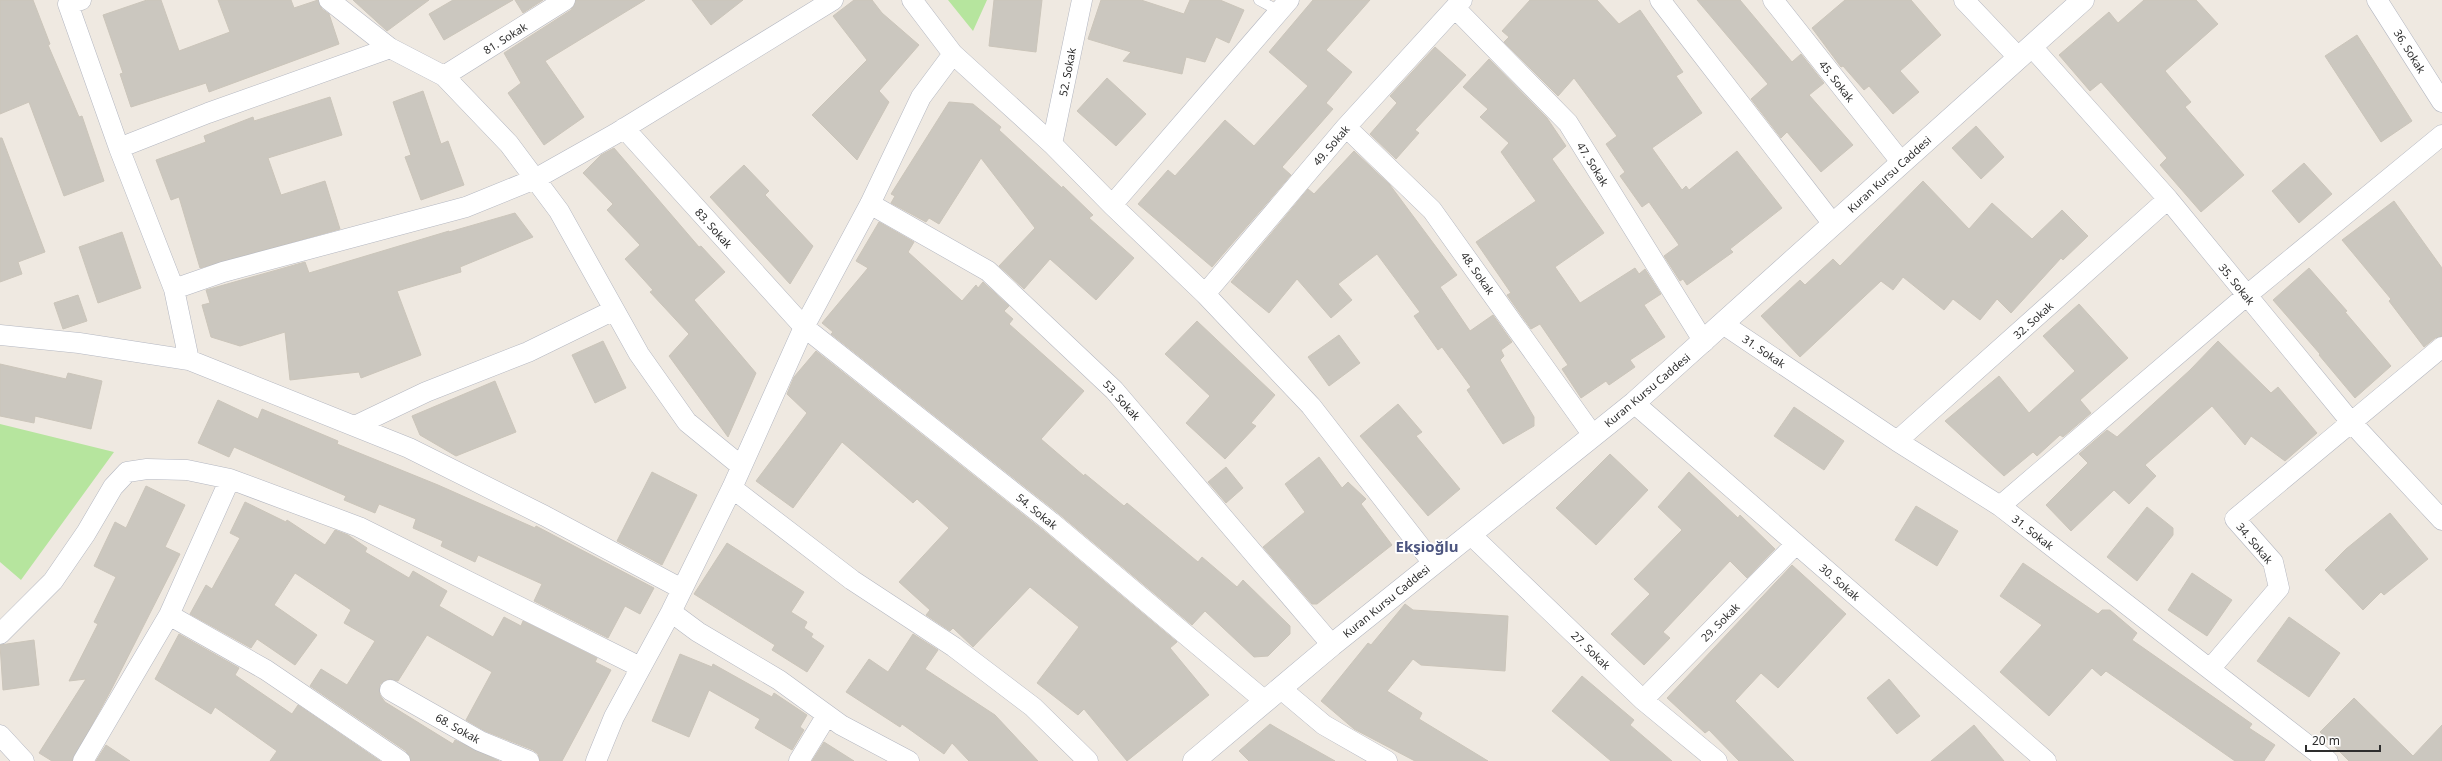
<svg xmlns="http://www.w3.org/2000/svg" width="2442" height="761" font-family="'Noto Sans',sans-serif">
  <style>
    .green { fill: #b6e59e }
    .building { fill: #cbc7bf; stroke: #cbc5ba }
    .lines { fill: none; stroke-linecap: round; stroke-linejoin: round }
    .service-casing { stroke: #b4b7c1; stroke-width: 11 }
    .minor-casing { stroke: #b4b7c1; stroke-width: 21 }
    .secondary-casing { stroke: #b4b7c1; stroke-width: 23 }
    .service { stroke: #fff; stroke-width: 10 }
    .minor { stroke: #fff; stroke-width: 20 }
    .secondary { stroke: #fff; stroke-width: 22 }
    .labels { text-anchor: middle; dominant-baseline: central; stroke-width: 3.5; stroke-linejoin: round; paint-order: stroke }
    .street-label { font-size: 11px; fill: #2e2e2e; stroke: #fff }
    .district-label { font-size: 15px; font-weight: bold; fill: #4d5680; stroke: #fff }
  </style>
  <rect width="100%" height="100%" fill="#efe9e1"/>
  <!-- green -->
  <path class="green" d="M 948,0 L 987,0 L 973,31 Z
    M 0,424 L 114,452 L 21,580 L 0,562 Z"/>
  <!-- building -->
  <path class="building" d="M 0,0 L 33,0 L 50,44 L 48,45 L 79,117 L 82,116 L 104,181 L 64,196 L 29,102 L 0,114 Z
    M 147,0 L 161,0 L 179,51 L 230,32 L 218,0 L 291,0 L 294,8 L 318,0 L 322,9 L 329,14 L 339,44 L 209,92 L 206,83 L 131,107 L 120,74 L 123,73 L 103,15 Z
    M 353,0 L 429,0 L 387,31 Z
    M 453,0 L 513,0 L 444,40 L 429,14 Z
    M 515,0 L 543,0 L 523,13 Z
    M 576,0 L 645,0 L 545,61 L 584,117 L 544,145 L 508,93 L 521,83 L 504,53 L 571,10 Z
    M 692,0 L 743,0 L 711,25 Z
    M 854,0 L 872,0 L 882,13 L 919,45 L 879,91 L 889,102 L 857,160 L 812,115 L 867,60 L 833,16 Z
    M 994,0 L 1042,0 L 1036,52 L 989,46 Z
    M 1101,0 L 1141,0 L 1184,14 L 1190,0 L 1220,0 L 1244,10 L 1229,43 L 1216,37 L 1205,62 L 1186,57 L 1182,74 L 1123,61 L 1131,52 L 1088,39 Z
    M 1313,0 L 1370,0 L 1326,50 L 1352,72 L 1326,103 L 1333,109 L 1282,167 L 1291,175 L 1212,267 L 1138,204 L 1168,170 L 1175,176 L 1225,120 L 1254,146 L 1308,86 L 1269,52 Z
    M 1530,0 L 1597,0 L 1619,24 L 1640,10 L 1683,72 L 1676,76 L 1702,113 L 1652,148 L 1682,190 L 1686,186 L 1689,190 L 1737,151 L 1782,208 L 1730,249 L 1733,252 L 1687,285 L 1683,279 L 1680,281 L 1664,256 L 1679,245 L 1649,202 L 1642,207 L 1620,176 L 1625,172 L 1606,144 L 1617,136 L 1574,78 L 1558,96 L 1504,42 L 1509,37 L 1502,31 Z
    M 1697,0 L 1740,0 L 1792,62 L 1801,54 L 1824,83 L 1809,95 L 1853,145 L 1821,172 L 1787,132 L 1781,138 L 1751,99 L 1768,84 Z
    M 1845,0 L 1911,0 L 1941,35 L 1900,71 L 1919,92 L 1893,114 L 1869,86 L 1864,90 L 1843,66 L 1841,67 L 1812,28 Z
    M 2144,0 L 2196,0 L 2218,24 L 2165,71 L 2191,102 L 2185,107 L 2244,175 L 2201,212 L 2160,165 L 2167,158 L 2101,82 L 2090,91 L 2059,55 L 2109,12 L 2118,23 Z
    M 2357,35 L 2412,121 L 2381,142 L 2325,56 Z
    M 1435,47 L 1466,75 L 1415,130 L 1419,133 L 1396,159 L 1370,134 L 1397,103 L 1390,96 Z
    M 1489,59 L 1547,118 L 1566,146 L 1552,159 L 1604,233 L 1555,267 L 1578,300 L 1580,303 L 1635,268 L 1639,274 L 1645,269 L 1661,294 L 1644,305 L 1665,337 L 1630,360 L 1635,367 L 1609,385 L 1606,381 L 1581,398 L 1562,369 L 1568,365 L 1540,324 L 1531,329 L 1507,295 L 1511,293 L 1476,242 L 1536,201 L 1501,152 L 1509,143 L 1480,117 L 1488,109 L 1463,87 Z
    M 1107,78 L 1146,114 L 1116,146 L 1077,111 Z
    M 423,91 L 441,144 L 448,141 L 464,185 L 421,200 L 405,157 L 411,155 L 393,102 Z
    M 330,97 L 342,135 L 268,158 L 281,195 L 325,181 L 340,229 L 200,268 L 179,197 L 171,200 L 156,160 L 206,142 L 204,136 L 253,117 L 254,121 Z
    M 949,102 L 973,104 L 1001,127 L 999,130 L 1062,188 L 1063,186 L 1093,215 L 1089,218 L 1134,258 L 1096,300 L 1050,259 L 1024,289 L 999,266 L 1035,228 L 981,158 L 939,224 L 929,218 L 926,222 L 891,203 L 895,196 L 891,194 Z
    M 1976,126 L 2004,157 L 1981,179 L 1952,148 Z
    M 0,138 L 2,138 L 45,252 L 18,262 L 22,274 L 0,282 Z
    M 614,148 L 699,247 L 701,246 L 725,272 L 694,300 L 756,373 L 728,437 L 669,356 L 689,334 L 650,292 L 653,290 L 625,259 L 640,245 L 607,210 L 613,204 L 583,173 L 601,155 Z
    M 1354,151 L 1390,185 L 1457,275 L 1440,287 L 1470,331 L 1493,315 L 1512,342 L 1501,350 L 1504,356 L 1500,360 L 1534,417 L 1534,426 L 1503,444 L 1467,390 L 1471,387 L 1442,347 L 1438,350 L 1414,316 L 1420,312 L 1377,254 L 1338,284 L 1352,300 L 1331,318 L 1297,279 L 1269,313 L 1231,282 L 1308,189 L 1314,194 Z
    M 2304,163 L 2332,194 L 2299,223 L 2272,191 Z
    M 744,165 L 769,191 L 765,195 L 813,246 L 790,284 L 710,197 Z
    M 1923,181 L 1969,229 L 1992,203 L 2032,239 L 2062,210 L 2088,236 L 2063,260 L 2061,258 L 2011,313 L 1997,299 L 1980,320 L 1953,299 L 1944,310 L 1903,277 L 1893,290 L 1881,281 L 1800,357 L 1761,316 L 1800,280 L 1805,285 L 1833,259 L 1840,266 Z
    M 2394,201 L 2442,268 L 2442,336 L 2435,338 L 2424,347 L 2389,301 L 2391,299 L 2342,240 Z
    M 515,213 L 533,237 L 460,267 L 461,272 L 397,291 L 421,355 L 361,378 L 359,372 L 290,380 L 285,332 L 240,346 L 211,337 L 202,305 L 210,303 L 206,290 L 305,262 L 309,273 L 449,231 L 449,232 Z
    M 879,222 L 914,242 L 908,252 L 962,301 L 976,285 L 978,288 L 983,282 L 1009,306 L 1004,311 L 1013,319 L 1009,324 L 1084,391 L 1041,439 L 1084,476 L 1085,474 L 1124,506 L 1127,503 L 1198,562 L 1202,557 L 1237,587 L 1243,580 L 1290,626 L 1290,634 L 1268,656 L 1254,657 L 1205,611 L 1192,625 L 1058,513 L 831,334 L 833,332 L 822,323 L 868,268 L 856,261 Z
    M 122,232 L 141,288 L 98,303 L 79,247 Z
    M 2309,268 L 2347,311 L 2345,312 L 2391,366 L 2355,398 L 2319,355 L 2320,354 L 2273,300 Z
    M 78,295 L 87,321 L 63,329 L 54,303 Z
    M 2079,304 L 2128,358 L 2080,400 L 2091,413 L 2063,437 L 2060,435 L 2037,456 L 2033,452 L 2004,476 L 1945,421 L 1999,376 L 2029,413 L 2075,371 L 2043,336 Z
    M 1197,321 L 1275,395 L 1251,423 L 1256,426 L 1225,459 L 1186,423 L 1210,396 L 1165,354 Z
    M 1339,335 L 1360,363 L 1329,386 L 1308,357 Z
    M 603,341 L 626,388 L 595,403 L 572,355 Z
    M 2218,341 L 2271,393 L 2278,387 L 2317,433 L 2285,461 L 2251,436 L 2245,445 L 2212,406 L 2145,465 L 2156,476 L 2129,504 L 2114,490 L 2071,531 L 2046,505 L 2088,463 L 2079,454 L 2107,430 L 2117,437 L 2190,370 Z
    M 816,351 L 1044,531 L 1177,642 L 1170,648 L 1209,695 L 1127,761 L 1084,709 L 1078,715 L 1037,683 L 1079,627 L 1030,587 L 973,647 L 953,628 L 950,631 L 926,615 L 930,610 L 899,582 L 949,528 L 917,499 L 913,503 L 842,442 L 793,508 L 756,481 L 807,413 L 787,394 L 794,377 Z
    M 0,364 L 66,379 L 68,373 L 102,381 L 91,429 L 35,416 L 34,423 L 0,416 Z
    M 495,381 L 516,432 L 456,456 L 420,435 L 412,416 Z
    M 218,400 L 258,419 L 262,409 L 338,441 L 337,444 L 438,485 L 535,528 L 536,526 L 654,588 L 640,614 L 625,606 L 608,638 L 534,601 L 542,584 L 478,555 L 475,562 L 441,546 L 443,541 L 413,528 L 416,519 L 379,504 L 375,513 L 344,500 L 346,496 L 234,447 L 229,457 L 198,443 Z
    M 1398,404 L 1422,432 L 1416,436 L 1460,489 L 1428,516 L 1360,436 Z
    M 1794,407 L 1844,441 L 1824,470 L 1774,436 Z
    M 1610,454 L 1648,490 L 1596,545 L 1556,508 Z
    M 1319,457 L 1342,488 L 1348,482 L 1366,499 L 1361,504 L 1392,545 L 1317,604 L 1312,604 L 1263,547 L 1305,512 L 1285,484 Z
    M 1226,467 L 1243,488 L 1226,503 L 1208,482 Z
    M 652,472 L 697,495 L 662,565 L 617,541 Z
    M 1689,472 L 1738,518 L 1740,515 L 1775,549 L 1747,578 L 1730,561 L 1663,632 L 1670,638 L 1644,665 L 1611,634 L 1650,594 L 1634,579 L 1682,530 L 1658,507 Z
    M 146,486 L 185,505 L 165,547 L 180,554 L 110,692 L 72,761 L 52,761 L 39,753 L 86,679 L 69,681 L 98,624 L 94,622 L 116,577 L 94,566 L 115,522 L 126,528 Z
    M 245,502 L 286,522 L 287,520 L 325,545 L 335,530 L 348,535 L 367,548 L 365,552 L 409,578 L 413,571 L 447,591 L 439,606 L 493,637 L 504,617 L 521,626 L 523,621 L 597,658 L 595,662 L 611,670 L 562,761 L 540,761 L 538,754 L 533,750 L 485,731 L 466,720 L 492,672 L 427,635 L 398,681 L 390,679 L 380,684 L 380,695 L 385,702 L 453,744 L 455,740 L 499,761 L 411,761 L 406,751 L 310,686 L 321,669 L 347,685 L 375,641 L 344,623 L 351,610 L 295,573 L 274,605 L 317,635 L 295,665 L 257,639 L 251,648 L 190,614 L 206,585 L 212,589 L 240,538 L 230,533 Z
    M 1916,506 L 1958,531 L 1937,566 L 1895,540 Z
    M 2147,507 L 2173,528 L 2173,535 L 2137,581 L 2107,557 Z
    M 2390,513 L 2428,559 L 2384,595 L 2381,592 L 2363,610 L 2325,570 L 2346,549 Z
    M 727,543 L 804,592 L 791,612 L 807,622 L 804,628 L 813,634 L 811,637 L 824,646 L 807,672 L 772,650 L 775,645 L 694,594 Z
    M 2023,563 L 2098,614 L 2102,610 L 2110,610 L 2137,633 L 2132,640 L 2252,724 L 2249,728 L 2275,745 L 2264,761 L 2235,761 L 2106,671 L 2101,676 L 2092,668 L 2049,716 L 2000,672 L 2042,625 L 2000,596 Z
    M 1792,565 L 1846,614 L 1778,688 L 1761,673 L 1735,701 L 1794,761 L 1739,761 L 1709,730 L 1705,733 L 1667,698 Z
    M 2192,573 L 2232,600 L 2207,636 L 2168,610 Z
    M 1405,604 L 1413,610 L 1508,616 L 1505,671 L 1421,665 L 1413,659 L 1387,691 L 1422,713 L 1419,719 L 1488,761 L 1415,761 L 1354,729 L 1321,701 L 1368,643 L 1371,645 Z
    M 2289,617 L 2340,653 L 2309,697 L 2257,661 Z
    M 179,634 L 239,668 L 235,675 L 292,714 L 298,705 L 380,761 L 270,761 L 277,751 L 215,707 L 211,714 L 155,679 Z
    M 913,634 L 938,650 L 925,669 L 995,715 L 1038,761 L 969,761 L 952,743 L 944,754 L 902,724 L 900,727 L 846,692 L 869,659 L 888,672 Z
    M 34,640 L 39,685 L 3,690 L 0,645 Z
    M 680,654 L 712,667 L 713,664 L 772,697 L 774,693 L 807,715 L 800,727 L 804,730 L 792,750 L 755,728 L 760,719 L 709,690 L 689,737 L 652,721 Z
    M 1582,676 L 1634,720 L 1630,725 L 1672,761 L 1611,761 L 1552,711 Z
    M 1889,679 L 1920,716 L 1897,734 L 1867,698 Z
    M 2354,698 L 2413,756 L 2442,725 L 2442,761 L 2349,761 L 2320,732 Z
    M 1270,724 L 1280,730 L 1335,761 L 1249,761 L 1239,751 Z
    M 1974,725 L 2004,761 L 1931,761 Z
    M 824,742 L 854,761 L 812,761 Z
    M 106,745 L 130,761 L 96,761 Z"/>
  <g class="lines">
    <!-- service casing -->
    <g class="service-casing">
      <path id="service" d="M 1259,0 L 1279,11"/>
    </g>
    <!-- minor casing -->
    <g class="minor-casing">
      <path id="minor" d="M 81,0 L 68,4 L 119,148 L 174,289
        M 329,0 L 390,48 L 444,76 L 509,144 L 559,211 L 639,354 L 687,422 L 741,466
        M 1660,0 L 1833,224
        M 1773,0 L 1902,163
        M 1964,0 L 2018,57
        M 2377,0 L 2442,102
        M 1455,8 L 1568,123 L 1704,342
        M 2032,47 L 2168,199 L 2351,422 L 2442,520
        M 953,54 L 1052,144 L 1112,205 L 1205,294 L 1311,406 L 1433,563
        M 444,76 L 565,0
        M 1346,127 L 1432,210 L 1592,434
        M 624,128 L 804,327 L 1051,522 L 1265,701
        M 1052,144 L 1082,0
        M 119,148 L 208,113 L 390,48
        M 870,204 L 988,271 L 1114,390 L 1332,645
        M 1112,205 L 1289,0
        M 1205,294 L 1346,127 L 1462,0
        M 1723,324 L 1897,441 L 2000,506 L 2328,761
        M 0,335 L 79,343 L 189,360 L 174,289 L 223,272 L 466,207 L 535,179 L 615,134 L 833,0
        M 189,360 L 409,448 L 545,516 L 682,589
        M 1634,403 L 2046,761
        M 357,425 L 426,392 L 528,352 L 614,310
        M 1897,441 L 2168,199
        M 732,488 L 852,580 L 954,647 L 1033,707 L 1088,761
        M 2000,506 L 2246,296 L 2442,135
        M 1470,534 L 1643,700 L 1717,761
        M 671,612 L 698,632 L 779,680 L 841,725 L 909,761
        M 169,615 L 266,670 L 400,761
        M 0,634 L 53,581 L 86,533 L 113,487 L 127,472 L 147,469 L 187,470 L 230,479 L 359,527 L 640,667
        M 2210,669 L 2279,588 L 2273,562 L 2235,519 L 2442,347
        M 1280,688 L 1324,725 L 1387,761
        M 390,690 L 480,741 L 529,761
        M 1643,700 L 1796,544
        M 0,735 L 24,761
        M 83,761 L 169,615 L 230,479
        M 596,761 L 614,717 L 671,612 L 732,488 L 804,327 L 870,204 L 921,97 L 953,54 L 912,0
        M 799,761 L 827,715"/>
    </g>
    <!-- secondary casing -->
    <g class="secondary-casing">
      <path id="secondary" d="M 1194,761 L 1332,645 L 1634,403 L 2083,0"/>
    </g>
    <!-- service -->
    <use href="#service" class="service"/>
    <!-- minor -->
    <use href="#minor" class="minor"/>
    <!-- secondary -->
    <use href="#secondary" class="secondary"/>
  </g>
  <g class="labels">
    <!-- street labels -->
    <g class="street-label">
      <text transform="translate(505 38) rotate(-32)">81. Sokak</text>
      <text transform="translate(2410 51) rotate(58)">36. Sokak</text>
      <text transform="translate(1067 72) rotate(-79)">52. Sokak</text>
      <text transform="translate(1837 81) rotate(52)">45. Sokak</text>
      <text transform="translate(1331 145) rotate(-49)">49. Sokak</text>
      <text transform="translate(1593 164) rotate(58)">47. Sokak</text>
      <text transform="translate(1889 174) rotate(-42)">Kuran Kursu Caddesi</text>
      <text transform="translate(714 228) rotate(48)">83. Sokak</text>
      <text transform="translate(1478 273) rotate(55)">48. Sokak</text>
      <text transform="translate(2237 284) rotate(51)">35. Sokak</text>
      <text transform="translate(2033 320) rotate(-42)">32. Sokak</text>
      <text transform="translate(1764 351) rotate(34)">31. Sokak</text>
      <text transform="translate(1647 390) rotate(-40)">Kuran Kursu Caddesi</text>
      <text transform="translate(1122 400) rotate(48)">53. Sokak</text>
      <text transform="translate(1037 511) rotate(39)">54. Sokak</text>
      <text transform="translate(2033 532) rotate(38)">31. Sokak</text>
      <text transform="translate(2255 543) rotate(50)">34. Sokak</text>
      <text transform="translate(1840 582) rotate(41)">30. Sokak</text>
      <text transform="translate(1386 601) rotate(-39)">Kuran Kursu Caddesi</text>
      <text transform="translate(1720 622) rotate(-45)">29. Sokak</text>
      <text transform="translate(1591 650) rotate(44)">27. Sokak</text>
      <text transform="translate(458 728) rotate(29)">68. Sokak</text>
    </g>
    <!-- district labels -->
    <g class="district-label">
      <text x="1427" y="546">Ekşioğlu</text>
    </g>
  </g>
  <!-- scale -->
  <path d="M2306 745v6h74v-6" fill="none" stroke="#2e2e2e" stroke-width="2"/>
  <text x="2312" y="745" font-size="12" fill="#2e2e2e" stroke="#ffffff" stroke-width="3" paint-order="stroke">20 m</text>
</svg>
